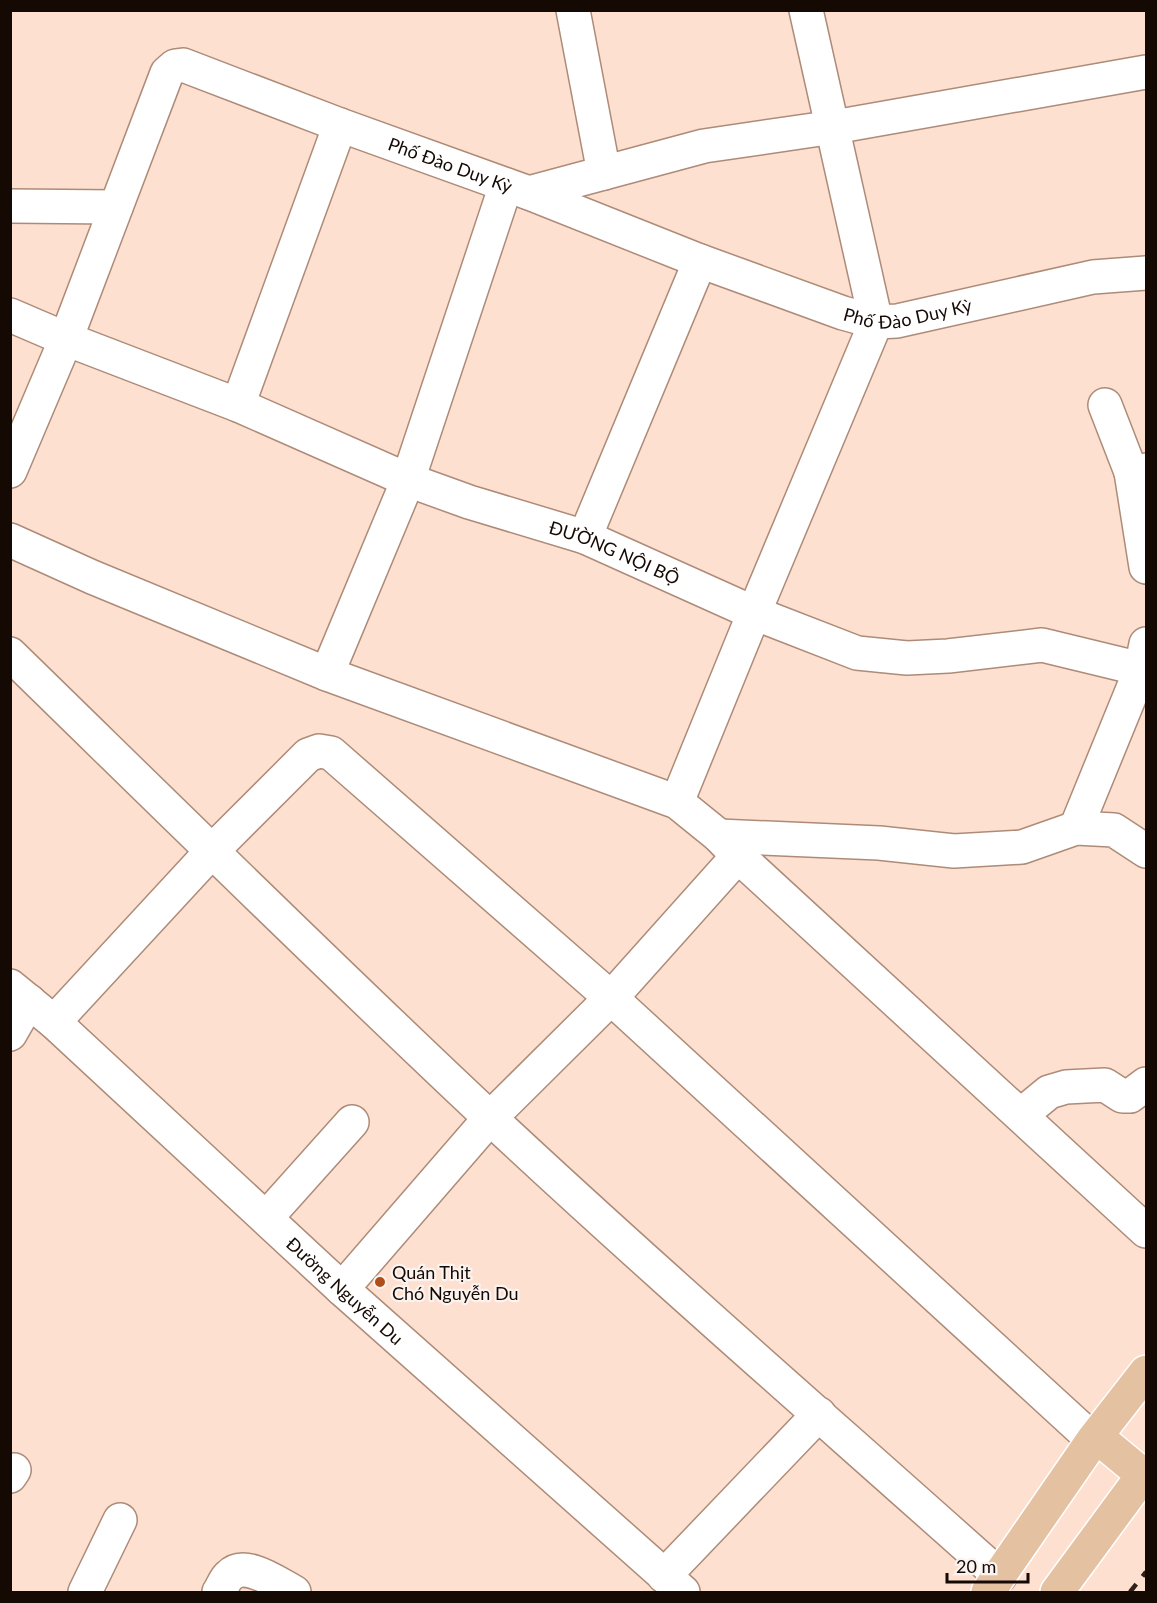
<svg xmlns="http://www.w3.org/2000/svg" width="1157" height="1603" font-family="Lato,sans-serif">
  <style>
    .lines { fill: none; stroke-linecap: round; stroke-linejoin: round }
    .minor-casing { stroke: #ad8b78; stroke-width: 36 }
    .major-casing { stroke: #fff; stroke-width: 36 }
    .minor { stroke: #fff; stroke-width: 33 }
    .major { stroke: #e4c1a1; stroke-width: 33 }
    .rail { stroke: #30221b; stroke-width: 4.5; stroke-dasharray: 10 10; stroke-linecap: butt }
    .poi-dot { fill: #b14d19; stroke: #faf3ef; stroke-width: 2 }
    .labels { text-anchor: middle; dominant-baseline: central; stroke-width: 4.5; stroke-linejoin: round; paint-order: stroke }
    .street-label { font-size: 18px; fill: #150904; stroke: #faf3ef }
    .poi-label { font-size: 18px; fill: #150904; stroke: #faf3ef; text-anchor: start }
  </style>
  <rect width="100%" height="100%" fill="#fee0d0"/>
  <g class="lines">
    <!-- minor casing -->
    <g class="minor-casing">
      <g id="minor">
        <path d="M 573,10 L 604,173"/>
        <path d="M 529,193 L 704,146 L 834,127 L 1146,72"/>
        <path d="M 10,206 L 116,207"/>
        <path id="s1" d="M 10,315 L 66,339 L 238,405 L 408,480 L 469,502 L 585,537 L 754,613 L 857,653 L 907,658 L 948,656 L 1042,645 L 1141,669"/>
        <path d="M 238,405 L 340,125"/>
        <path d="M 1105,405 L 1131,472"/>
        <path d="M 1146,470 L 1131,472 L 1146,567"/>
        <path id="s2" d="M 10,471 L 66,339 L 167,73 L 175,66 L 183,65 L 340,125 L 529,193 L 700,261 L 843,313 L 876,322 L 897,321 L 1093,277 L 1146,273"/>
        <path d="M 585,537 L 700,261"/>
        <path d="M 10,540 L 92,577 L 327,674 L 677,802 L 719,836 L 738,856 L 1146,1231"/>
        <path d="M 10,654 C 169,809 327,965 489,1117 C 656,1273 829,1423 1000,1576"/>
        <path d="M 327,674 L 408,480 L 506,185"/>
        <path d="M 677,802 L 754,613 L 876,322 L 806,10"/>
        <path d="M 1076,828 L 1141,669 L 1146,644"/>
        <path d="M 719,836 L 879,843 L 954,851 L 1022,847 L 1076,828 L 1114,830 L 1146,851"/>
        <path id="s3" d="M 10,986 L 54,1022 L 342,1289 L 683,1592"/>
        <path d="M 54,1022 L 212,851 L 308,755 L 319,751 L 331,753 L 611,998 L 1093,1440"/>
        <path d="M 10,1034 L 29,1001"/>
        <path d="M 1021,1115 L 1049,1092 L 1066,1087 L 1105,1085 L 1122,1096 L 1130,1096 L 1146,1084"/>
        <path d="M 266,1218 L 352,1122"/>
        <path d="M 342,1289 L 490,1118 L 611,998 L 738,856"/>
        <path d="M 10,1476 L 14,1470"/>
        <path d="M 664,1576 L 819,1414"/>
        <path d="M 85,1592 L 120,1520"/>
        <path d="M 219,1592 C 222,1588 225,1579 229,1576 C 245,1559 278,1584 294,1592"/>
      </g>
    </g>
    <!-- major casing -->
    <g class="major-casing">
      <path id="major" d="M 1096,1436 L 1143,1475
        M 988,1592 L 1093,1440 L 1146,1372
        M 1057,1592 L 1146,1471"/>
    </g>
    <!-- minor -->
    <use href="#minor" class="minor"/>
    <!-- major -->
    <use href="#major" class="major"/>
    <!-- rail -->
    <path class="rail" d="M 1130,1592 L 1146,1572"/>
  </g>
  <!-- markers -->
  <circle class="poi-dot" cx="380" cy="1282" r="6"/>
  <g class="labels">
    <!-- street labels -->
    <g class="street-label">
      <text stroke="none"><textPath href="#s2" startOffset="732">Phố Đào Duy Kỳ</textPath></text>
      <text stroke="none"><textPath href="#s2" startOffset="1218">Phố Đào Duy Kỳ</textPath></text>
      <text stroke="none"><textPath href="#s1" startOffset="650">ĐƯỜNG NỘI BỘ</textPath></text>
      <text stroke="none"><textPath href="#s3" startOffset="453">Đường Nguyễn Du</textPath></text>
    </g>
    <!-- poi labels -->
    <g class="poi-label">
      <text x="392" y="1272">Quán Thịt<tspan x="392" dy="21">Chó Nguyễn Du</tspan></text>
    </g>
  </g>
  <!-- border -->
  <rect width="1157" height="1603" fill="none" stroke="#150904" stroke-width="24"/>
  <!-- scale -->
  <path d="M947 1573v9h81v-9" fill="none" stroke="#150904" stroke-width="3"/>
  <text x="956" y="1573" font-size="18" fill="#150904" stroke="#faf3ef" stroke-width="4.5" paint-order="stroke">20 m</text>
</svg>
